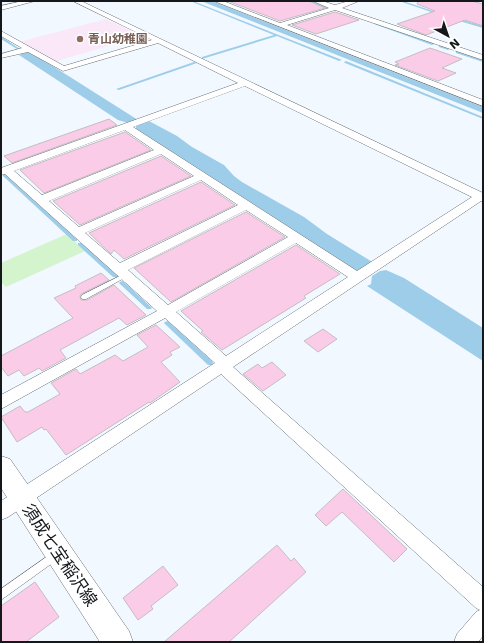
<svg xmlns="http://www.w3.org/2000/svg" width="484" height="643" font-family="'DejaVu Sans','Noto Sans JP',sans-serif">
  <style>
    .education { fill: #fae7f8 }
    .green { fill: #d3f4cd }
    .water { fill: #9ecdea }
    .lines { fill: none; stroke-linecap: round; stroke-linejoin: round }
    .stream { fill: #9ecdea; fill-rule: evenodd }
    .building { fill: #fbcce8; stroke: #c6bdc2 }
    .service-casing { stroke: #686e73; stroke-width: 1 }
    .minor-casing { stroke: #686e73; stroke-width: 1 }
    .secondary-casing { stroke: #686e73; stroke-width: 1 }
    .service { fill: #fff; fill-rule: evenodd }
    .minor { fill: #fff; fill-rule: evenodd }
    .secondary { fill: #fff; fill-rule: evenodd }
    .education-dot { fill: #8d6e63; stroke: #fff; stroke-width: 1.5 }
    .labels { text-anchor: middle; dominant-baseline: central; stroke-width: 3; stroke-linejoin: round; paint-order: stroke }
    .far-education-label { font-size: 12px; font-weight: bold; fill: #785e54; stroke: #fff; text-anchor: start }
    .near-street-label { font-size: 17px; fill: #15181a; stroke: #fff }
  </style>
  <rect width="100%" height="100%" fill="#f1f8ff"/>
  <!-- education -->
  <path class="education" d="M 106,19 L 141,36 L 54,62 L 19,42 Z"/>
  <!-- green -->
  <path class="green" d="M 67,234 L 85,251 L 6,287 L 1,282 L 1,263 Z"/>
  <!-- water -->
  <path class="water" d="M 201,1 L 212,1 L 483,107 L 483,113 Z
    M 29,51 L 138,120 L 128,123 L 118,120 L 19,55 Z
    M 149,121 L 177,136 L 192,147 L 224,165 L 234,176 L 242,182 L 304,217 L 327,234 L 374,263 L 356,272 L 136,130 L 136,126 Z
    M 386,270 L 404,278 L 483,328 L 483,361 L 367,286 L 371,284 L 372,276 L 380,271 Z"/>
  <g class="lines">
    <!-- stream -->
    <path class="stream" d="M 190,1 L 193,1 L 342,60 L 339,61 L 277,36 L 202,59 L 202,57 L 274,35 Z
      M 309,1 L 312,1 L 329,8 L 327,9 Z
      M 399,1 L 403,1 L 442,14 L 440,15 Z
      M 456,18 L 483,26 L 483,28 L 456,20 Z
      M 375,22 L 434,43 L 434,44 L 432,45 L 374,24 Z
      M 1,37 L 2,37 L 20,49 L 1,55 L 1,53 L 17,49 L 1,39 Z
      M 440,45 L 449,48 L 449,49 L 448,50 L 439,47 L 439,46 Z
      M 457,51 L 483,60 L 483,62 L 456,53 L 456,51 Z
      M 346,61 L 483,117 L 483,119 L 345,63 L 344,62 Z
      M 194,62 L 197,63 L 119,90 L 116,89 Z
      M 3,174 L 5,174 L 77,239 L 77,241 L 73,241 L 3,176 Z
      M 78,243 L 82,243 L 117,275 L 118,276 L 117,277 L 113,277 L 78,245 Z
      M 122,281 L 124,282 L 151,307 L 152,308 L 151,309 L 147,309 L 120,284 L 119,283 L 120,282 Z
      M 167,321 L 169,322 L 212,361 L 213,363 L 212,365 L 208,365 L 165,324 L 164,323 L 165,322 Z"/>
  </g>
  <!-- building -->
  <path class="building" d="M 228,1 L 309,1 L 325,8 L 280,21 Z
    M 418,1 L 471,1 L 483,4 L 483,26 L 465,20 L 426,35 L 397,24 L 435,11 L 417,4 Z
    M 335,12 L 359,20 L 316,34 L 292,25 Z
    M 430,48 L 462,59 L 442,68 L 456,73 L 438,81 L 395,65 L 399,64 L 395,62 Z
    M 109,119 L 117,125 L 12,163 L 4,156 Z
    M 125,132 L 151,150 L 44,193 L 20,170 Z
    M 161,156 L 191,176 L 80,225 L 53,201 Z
    M 201,182 L 235,205 L 124,259 L 114,250 L 111,254 L 89,233 Z
    M 246,212 L 285,237 L 171,302 L 134,268 Z
    M 296,245 L 340,274 L 304,296 L 306,298 L 222,350 L 201,332 L 203,331 L 181,311 Z
    M 101,273 L 109,280 L 81,294 L 80,296 L 81,300 L 87,300 L 114,285 L 146,315 L 127,325 L 119,318 L 93,332 L 60,350 L 66,358 L 42,371 L 39,368 L 24,376 L 19,370 L 8,376 L 1,367 L 1,356 L 73,318 L 54,298 L 76,288 L 75,286 Z
    M 156,325 L 180,347 L 170,352 L 172,355 L 161,362 L 180,382 L 150,403 L 149,402 L 66,455 L 46,429 L 44,430 L 42,427 L 17,442 L 1,417 L 20,406 L 25,412 L 28,412 L 60,394 L 51,383 L 76,369 L 80,374 L 115,355 L 123,361 L 148,347 L 137,335 Z
    M 323,329 L 337,339 L 318,352 L 304,341 Z
    M 272,362 L 286,375 L 263,391 L 243,374 L 258,364 L 262,368 Z
    M 343,489 L 407,549 L 394,562 L 342,512 L 326,526 L 315,515 Z
    M 277,545 L 291,561 L 294,558 L 306,572 L 229,642 L 164,642 Z
    M 163,566 L 178,585 L 151,606 L 153,609 L 138,620 L 123,598 Z
    M 35,582 L 59,617 L 26,642 L 1,642 L 1,606 Z"/>
  <g class="lines">
    <!-- service casing -->
    <g class="service-casing">
      <path id="service" d="M 126,273 L 128,274 L 129,275 L 128,276 L 86,299 L 82,299 L 81,297 L 82,295 Z
        M 55,551 L 58,553 L 60,556 L 58,559 L 1,600 L 1,589 Z"/>
    </g>
    <!-- minor casing -->
    <g class="minor-casing">
      <path id="minor" d="M 23,1 L 35,1 L 1,10 L 1,6 Z
        M 73,1 L 81,1 L 483,193 L 483,201 L 481,201 L 233,367 L 483,587 L 483,636 L 478,642 L 454,642 L 457,634 L 476,612 L 480,610 L 476,608 L 221,374 L 8,517 L 1,520 L 1,501 L 215,363 L 165,318 L 1,409 L 1,395 L 157,311 L 5,174 L 1,175 L 1,168 L 238,83 L 158,43 L 63,71 L 28,52 L 1,58 L 1,54 L 22,48 L 1,36 L 1,31 L 64,66 L 152,40 ZM 245,86 L 472,197 L 357,271 L 133,127 ZM 125,130 L 154,150 L 42,195 L 14,171 ZM 161,154 L 194,176 L 79,227 L 49,201 ZM 201,180 L 238,205 L 120,263 L 85,233 ZM 246,210 L 288,237 L 168,305 L 128,270 ZM 296,243 L 348,277 L 226,356 L 176,312 Z
        M 214,1 L 223,1 L 280,23 L 329,8 L 313,1 L 322,1 L 335,5 L 349,1 L 359,1 L 342,8 L 483,55 L 483,60 L 335,10 L 287,25 L 483,100 L 483,106 Z"/>
    </g>
    <!-- secondary casing -->
    <g class="secondary-casing">
      <path id="secondary" d="M 1,456 L 10,459 L 129,631 L 133,642 L 100,642 L 1,488 Z"/>
    </g>
    <!-- service -->
    <use href="#service" class="service"/>
    <!-- minor -->
    <use href="#minor" class="minor"/>
    <!-- secondary -->
    <use href="#secondary" class="secondary"/>
  </g>
  <!-- markers -->
  <circle class="education-dot" cx="80" cy="39" r="4"/>
  <g class="labels">
    <!-- far-education labels -->
    <g class="far-education-label">
      <text x="88" y="39">青山幼稚園</text>
    </g>
    <!-- near-street labels -->
    <g class="near-street-label">
      <text transform="translate(60 555) rotate(56)">須成七宝稲沢線</text>
    </g>
  </g>
  <!-- border -->
  <rect width="484" height="643" fill="none" stroke="#15181a" stroke-width="4"/>
  <!-- north arrow -->
  <g transform="translate(448 36) rotate(140)" stroke="#ffffff" stroke-width="3" paint-order="stroke">
  <path d="M0-3L7 15L0 10L-7 15Z" fill="#15181a"/>
  <text y="-6" font-size="11" font-weight="bold" text-anchor="middle" fill="#15181a">N</text>
  </g>
</svg>
